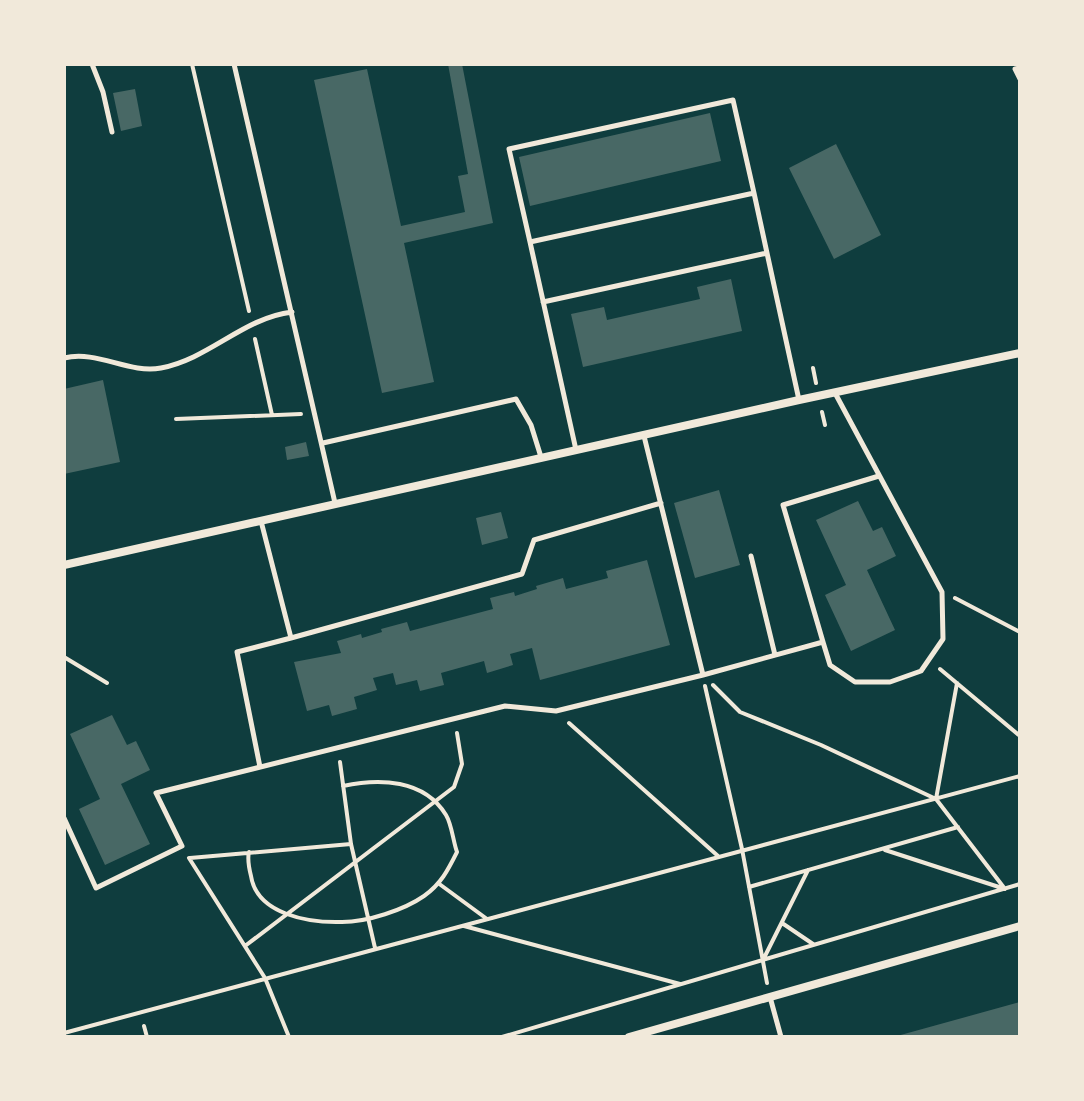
<svg xmlns="http://www.w3.org/2000/svg" width="1084" height="1101" font-family="'PT Sans Narrow',sans-serif">
  <style>
    .building { fill: #486865 }
    .lines { fill: none; stroke-linecap: round; stroke-linejoin: round }
    .path { stroke: #f1e9da; stroke-width: 4 }
    .service { stroke: #f1e9da; stroke-width: 5 }
    .minor { stroke: #f1e9da; stroke-width: 8 }
  </style>
  <rect width="100%" height="100%" fill="#0f3d3e"/>
  <!-- building -->
  <path class="building" d="M 448,64 L 462,64 L 493,223 L 404,243 L 434,382 L 382,393 L 314,80 L 367,69 L 401,226 L 465,212 L 458,176 L 468,174 Z
    M 135,89 L 142,126 L 121,131 L 113,93 Z
    M 710,113 L 721,161 L 530,206 L 519,157 Z
    M 836,144 L 881,235 L 834,259 L 789,168 Z
    M 731,279 L 742,331 L 583,367 L 571,314 L 604,307 L 607,320 L 700,299 L 697,287 Z
    M 103,380 L 120,462 L 64,474 L 64,389 Z
    M 306,442 L 309,456 L 287,460 L 285,447 Z
    M 719,490 L 740,565 L 695,578 L 674,503 Z
    M 858,501 L 873,531 L 882,527 L 896,556 L 867,570 L 895,630 L 851,651 L 825,595 L 846,585 L 816,520 Z
    M 501,512 L 508,538 L 482,545 L 476,518 Z
    M 647,560 L 670,645 L 540,680 L 532,648 L 510,654 L 513,665 L 487,673 L 484,661 L 441,673 L 444,685 L 420,691 L 417,680 L 396,685 L 393,673 L 373,678 L 377,690 L 354,697 L 357,709 L 332,716 L 329,705 L 307,711 L 294,662 L 341,653 L 337,641 L 361,634 L 362,638 L 382,632 L 381,629 L 407,622 L 410,631 L 493,609 L 490,598 L 514,592 L 515,596 L 537,589 L 536,586 L 563,578 L 566,589 L 608,578 L 606,571 Z
    M 112,715 L 127,745 L 136,741 L 150,770 L 121,784 L 150,844 L 105,865 L 79,809 L 100,799 L 70,734 Z
    M 1020,1002 L 1020,1037 L 897,1037 L 897,1036 Z"/>
  <g class="lines">
    <!-- path -->
    <path class="path" d="M 192,64 L 249,311
      M 255,339 L 272,415
      M 813,368 L 816,383
      M 822,412 L 825,425
      M 176,419 L 301,414
      M 955,598 L 1020,632
      M 64,657 L 107,683
      M 940,669 L 1020,736
      M 713,685 L 740,712 L 821,745 L 936,799 L 1005,889
      M 705,686 L 742,849 L 767,983
      M 569,723 L 718,856
      M 340,762 L 351,844 L 375,948
      M 936,799 L 957,683
      M 885,850 L 1002,888
      M 249,852 C 247,860 249,868 251,876 C 257,915 310,923 342,922 C 367,922 404,910 424,896 C 441,884 448,870 457,852 C 453,841 452,825 446,815 C 424,779 379,778 343,786
      M 189,858 L 265,978 L 289,1037
      M 190,858 L 351,844
      M 438,883 L 487,919
      M 749,887 L 958,827
      M 782,923 L 813,944
      M 464,926 L 680,984
      M 245,946 L 454,787 L 462,764 L 457,733
      M 764,958 L 808,870
      M 144,1026 L 147,1037
      M 64,1033 L 1020,776
      M 502,1037 L 1020,884"/>
    <!-- service -->
    <path class="service" d="M 92,64 L 103,92 L 112,132
      M 234,64 L 335,503
      M 1020,68 L 1015,69 L 1020,79
      M 530,242 L 509,149 L 733,100 L 754,193
      M 543,302 L 767,253 L 799,400
      M 64,358 C 98,350 128,374 161,368 C 209,359 243,318 292,312
      M 323,443 L 516,399 L 531,425 L 541,457
      M 576,450 L 530,242 L 754,193 L 767,253
      M 751,556 L 775,655
      M 291,638 L 522,574 L 534,540 L 661,503
      M 823,642 L 830,665 L 855,682 L 890,682 L 921,671 L 943,639 L 942,592 L 835,393
      M 703,675 L 823,642 L 783,505 L 879,476
      M 260,767 L 237,652 L 291,638 L 261,521
      M 64,818 L 96,888 L 182,846 L 156,793 L 505,706 L 556,711 L 703,675 L 644,436
      M 770,997 L 781,1037"/>
    <!-- minor -->
    <path class="minor" d="M 64,565 L 799,400 L 1020,353
      M 629,1037 L 1020,926"/>
  </g>
  <!-- border -->
  <rect width="1084" height="1101" fill="none" stroke="#f1e9da" stroke-width="132"/>
</svg>
